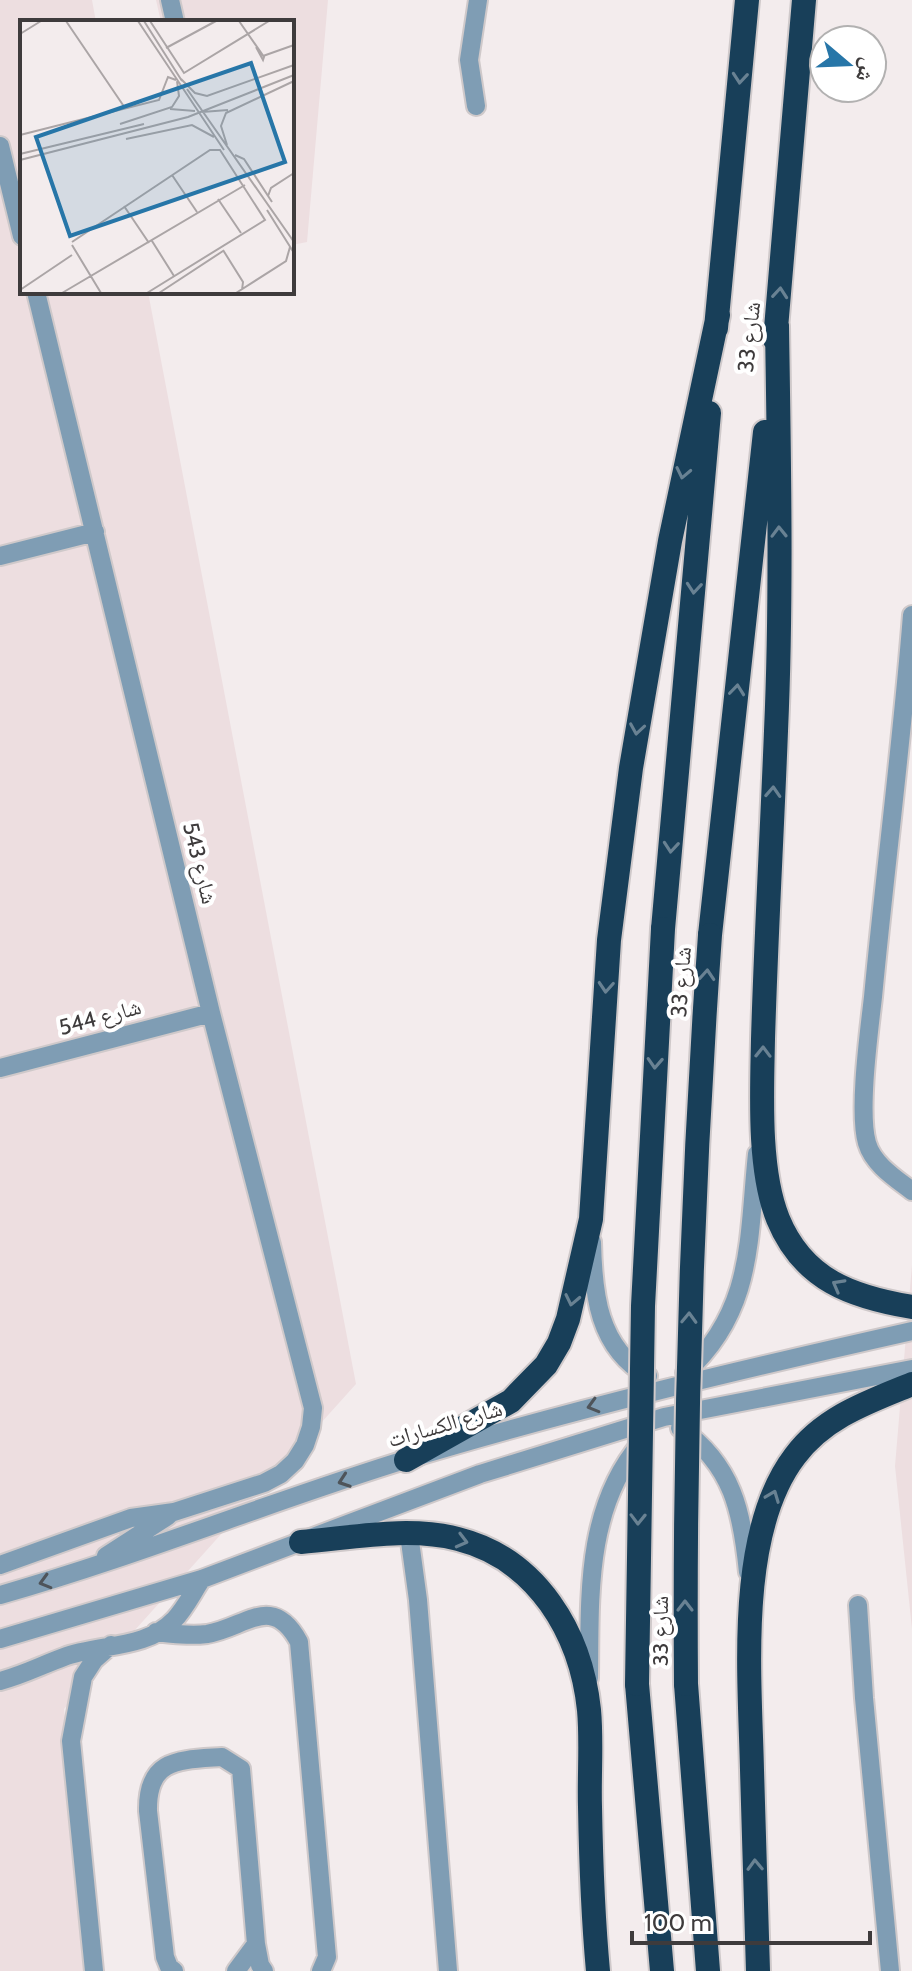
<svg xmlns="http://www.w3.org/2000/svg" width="912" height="1971" font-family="Cabin,'Noto Naskh Arabic',sans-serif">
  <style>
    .built { fill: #eddee0 }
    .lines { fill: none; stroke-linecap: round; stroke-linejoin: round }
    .minor-casing { stroke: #cfc9ca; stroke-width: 22 }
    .highway-casing { stroke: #cfc9ca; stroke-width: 28 }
    .minor { stroke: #7f9db4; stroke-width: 18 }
    .highway { stroke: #183f59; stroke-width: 24 }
    .highway-bridge-casing { stroke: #cfc9ca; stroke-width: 28; stroke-linecap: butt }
    .highway-bridge { stroke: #183f59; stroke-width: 24 }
    .oneway { stroke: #698293 }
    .oneway2 { stroke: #4e545a }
    .labels { text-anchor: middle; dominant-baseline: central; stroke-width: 8; stroke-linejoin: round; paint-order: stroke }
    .street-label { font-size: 22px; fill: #3e3b3c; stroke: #fff }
    .inset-road { fill: none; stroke: #aba5a6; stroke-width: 2 }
    .view { fill: #2776a8; fill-opacity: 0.15; stroke: #2776a8; stroke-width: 4 }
    .inset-edge { fill: none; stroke: #3e3b3c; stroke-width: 4 }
  </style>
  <rect width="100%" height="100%" fill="#f3eced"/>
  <!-- built -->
  <path class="built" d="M 0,0 L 92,0 L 96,22 L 22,22 L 22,292 L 148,292 L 356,1384 L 64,1709 L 96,1971 L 0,1971 Z
    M 156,0 L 328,0 L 307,242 L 292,245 L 292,22 L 161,22 Z
    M 912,1265 L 912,1629 L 895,1466 Z"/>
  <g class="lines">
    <!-- minor casing -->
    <g class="minor-casing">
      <path id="minor" d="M 170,0 L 175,22
        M 476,106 L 469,60 L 478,0
        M 0,146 L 22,236
        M 0,556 L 95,532
        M 912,615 C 902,743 885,870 873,997 C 869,1032 858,1112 867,1143 C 873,1164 895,1178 912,1191
        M 0,1068 L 211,1013
        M 592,1242 C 593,1293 598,1348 648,1376
        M 685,1373 C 754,1311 748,1239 757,1154
        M 680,1428 C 733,1465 742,1512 748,1572
        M 409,1534 L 418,1600 L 448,1971
        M 106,1556 L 168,1516
        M 0,1565 L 131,1518 L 174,1512 L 264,1483 L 281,1474 L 295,1461 L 305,1445 L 311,1427 L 313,1408 L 211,1013 L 36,292
        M 0,1595 C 138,1556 271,1501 408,1459 C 574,1409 743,1369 912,1331
        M 858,1605 L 864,1698 L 890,1971
        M 156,1632 C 173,1634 190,1636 207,1634 C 245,1628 272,1592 299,1642 L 327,1957 L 321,1971
        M 0,1639 L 202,1579 L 480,1474 L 664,1417 L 912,1369
        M 589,1678 C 590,1598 585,1508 641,1443
        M 0,1681 C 23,1675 42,1665 64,1657 C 98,1644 147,1649 174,1620 C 185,1609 193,1592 202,1579
        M 94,1971 L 71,1741 L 83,1677 L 94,1660 L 111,1645
        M 174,1971 L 169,1967 L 165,1957 L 148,1811 C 147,1758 179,1760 222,1757 L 241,1769 L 256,1944 L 260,1965 L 264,1971
        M 236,1971 L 256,1944"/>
    </g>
    <!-- highway casing -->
    <g class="highway-casing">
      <path id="highway" d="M 777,326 C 779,461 782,596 776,731 C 772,834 766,936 763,1039 C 762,1092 758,1170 778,1219 C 803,1280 852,1297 912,1307
        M 716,328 L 747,0
        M 775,340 L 804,0
        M 663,929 L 709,413
        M 710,935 L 765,432
        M 406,1460 L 511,1401 L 546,1365 L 559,1343 L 568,1319 L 591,1219 L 609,940 L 631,768 L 670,541 L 718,315
        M 301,1542 C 351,1538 408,1526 458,1539 C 537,1559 581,1633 589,1710 C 592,1742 589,1775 590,1807 C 591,1862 593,1917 598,1971
        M 637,1684 L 662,1971
        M 686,1684 L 708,1971
        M 758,1971 C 756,1904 754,1837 752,1770 C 750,1678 736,1533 795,1456 C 824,1417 868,1402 912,1384"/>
    </g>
    <!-- minor -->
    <use href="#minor" class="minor"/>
    <!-- highway -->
    <use href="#highway" class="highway"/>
    <!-- highway-bridge casing -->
    <g class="highway-bridge-casing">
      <path id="highway-bridge" d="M 637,1684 L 643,1306 L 663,929
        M 686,1684 C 684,1434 692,1185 710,935"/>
    </g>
    <!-- highway-bridge -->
    <use href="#highway-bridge" class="highway-bridge"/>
  </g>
  <!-- one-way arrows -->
  <defs><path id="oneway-chevron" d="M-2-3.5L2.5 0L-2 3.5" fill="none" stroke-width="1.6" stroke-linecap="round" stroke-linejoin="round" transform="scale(2)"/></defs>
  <g class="oneway">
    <use href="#oneway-chevron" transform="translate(740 78) rotate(95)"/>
    <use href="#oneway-chevron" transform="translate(780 293) rotate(-85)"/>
    <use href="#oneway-chevron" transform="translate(683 473) rotate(102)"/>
    <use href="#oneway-chevron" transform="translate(779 532) rotate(-91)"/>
    <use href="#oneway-chevron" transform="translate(694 588) rotate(95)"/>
    <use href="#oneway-chevron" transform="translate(737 690) rotate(-84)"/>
    <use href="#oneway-chevron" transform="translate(637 729) rotate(99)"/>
    <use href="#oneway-chevron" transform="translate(773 792) rotate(-87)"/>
    <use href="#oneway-chevron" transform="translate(671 847) rotate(95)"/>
    <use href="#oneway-chevron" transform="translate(707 975) rotate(-86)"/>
    <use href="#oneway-chevron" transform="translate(606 987) rotate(94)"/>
    <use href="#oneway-chevron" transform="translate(763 1052) rotate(-89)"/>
    <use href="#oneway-chevron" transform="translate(655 1063) rotate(93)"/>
    <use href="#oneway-chevron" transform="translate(838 1285) rotate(-151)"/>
    <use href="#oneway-chevron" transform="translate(572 1300) rotate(102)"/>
    <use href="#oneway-chevron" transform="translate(689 1318) rotate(-88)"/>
    <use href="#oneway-chevron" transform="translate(773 1496) rotate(-69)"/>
    <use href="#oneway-chevron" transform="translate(638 1519) rotate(91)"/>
    <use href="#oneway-chevron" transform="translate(462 1541) rotate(15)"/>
    <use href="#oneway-chevron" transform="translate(685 1606) rotate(-90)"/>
    <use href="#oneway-chevron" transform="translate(755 1865) rotate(-92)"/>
  </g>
  <g class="oneway2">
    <use href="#oneway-chevron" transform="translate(593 1406) rotate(164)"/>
    <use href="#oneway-chevron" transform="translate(344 1481) rotate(161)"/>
    <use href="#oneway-chevron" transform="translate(45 1582) rotate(164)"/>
  </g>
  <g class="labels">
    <!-- street labels -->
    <g class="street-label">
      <text transform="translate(749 337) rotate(-84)">شارع 33</text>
      <text transform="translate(200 863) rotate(76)">شارع 543</text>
      <text transform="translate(681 982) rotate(-86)">شارع 33</text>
      <text transform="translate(100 1017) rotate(-15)">شارع 544</text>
      <text transform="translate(445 1424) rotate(-16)">شارع الكسارات</text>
      <text transform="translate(660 1631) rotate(-90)">شارع 33</text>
    </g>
  </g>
  <!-- overview -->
  <g transform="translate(20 20)">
    <rect width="274" height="274" fill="#f3eced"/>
    <path class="inset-road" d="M 46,1 L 105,88M 118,1 L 204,130M 124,1 L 162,61M 130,1 L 164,53 L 249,1M 219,1 L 244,37 L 243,40 L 236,27M 0,14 L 21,1M 146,28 L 196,1M 243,36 L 274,25M 161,59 L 175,73 L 187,76 L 274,45M 167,69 L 274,222M 150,89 L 175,91M 182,92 L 208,90M 100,104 L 152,87 L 159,76 L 157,61M 0,115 L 139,80 L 148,57 L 156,60M 106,119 L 172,105 L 194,117M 207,125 L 201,106 L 206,93 L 274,61M 0,134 L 124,104M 215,135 L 224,139 L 252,182M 0,140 L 168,97 L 274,55M 152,155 L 177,192M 248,176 L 251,168 L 274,153M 198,179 L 221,213M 104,186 L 129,223M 247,190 L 274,233M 132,221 L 154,256M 52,222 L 190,130 L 200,130 L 245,200 L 127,273M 52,225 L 81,273M 203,230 L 223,262 L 222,270M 0,270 L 52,235M 42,273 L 225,165M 139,273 L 203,231M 216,273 L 266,241 L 270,227"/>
    <path class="view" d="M 231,43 L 265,142 L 50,216 L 16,117 Z"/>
    <rect width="274" height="274" class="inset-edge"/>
  </g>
  <!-- north arrow -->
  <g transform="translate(848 64) rotate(109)"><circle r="38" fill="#ffffff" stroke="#b2b1b1" stroke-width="2"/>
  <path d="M0-6L14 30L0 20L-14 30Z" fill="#2776a8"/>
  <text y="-12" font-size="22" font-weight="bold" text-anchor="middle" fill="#3e3b3c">ش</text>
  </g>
  <!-- scale -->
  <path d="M632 1931v12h238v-12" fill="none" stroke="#3e3b3c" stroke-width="4"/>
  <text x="644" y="1931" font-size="24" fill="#3e3b3c" stroke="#ffffff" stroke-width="6" paint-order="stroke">100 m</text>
</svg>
